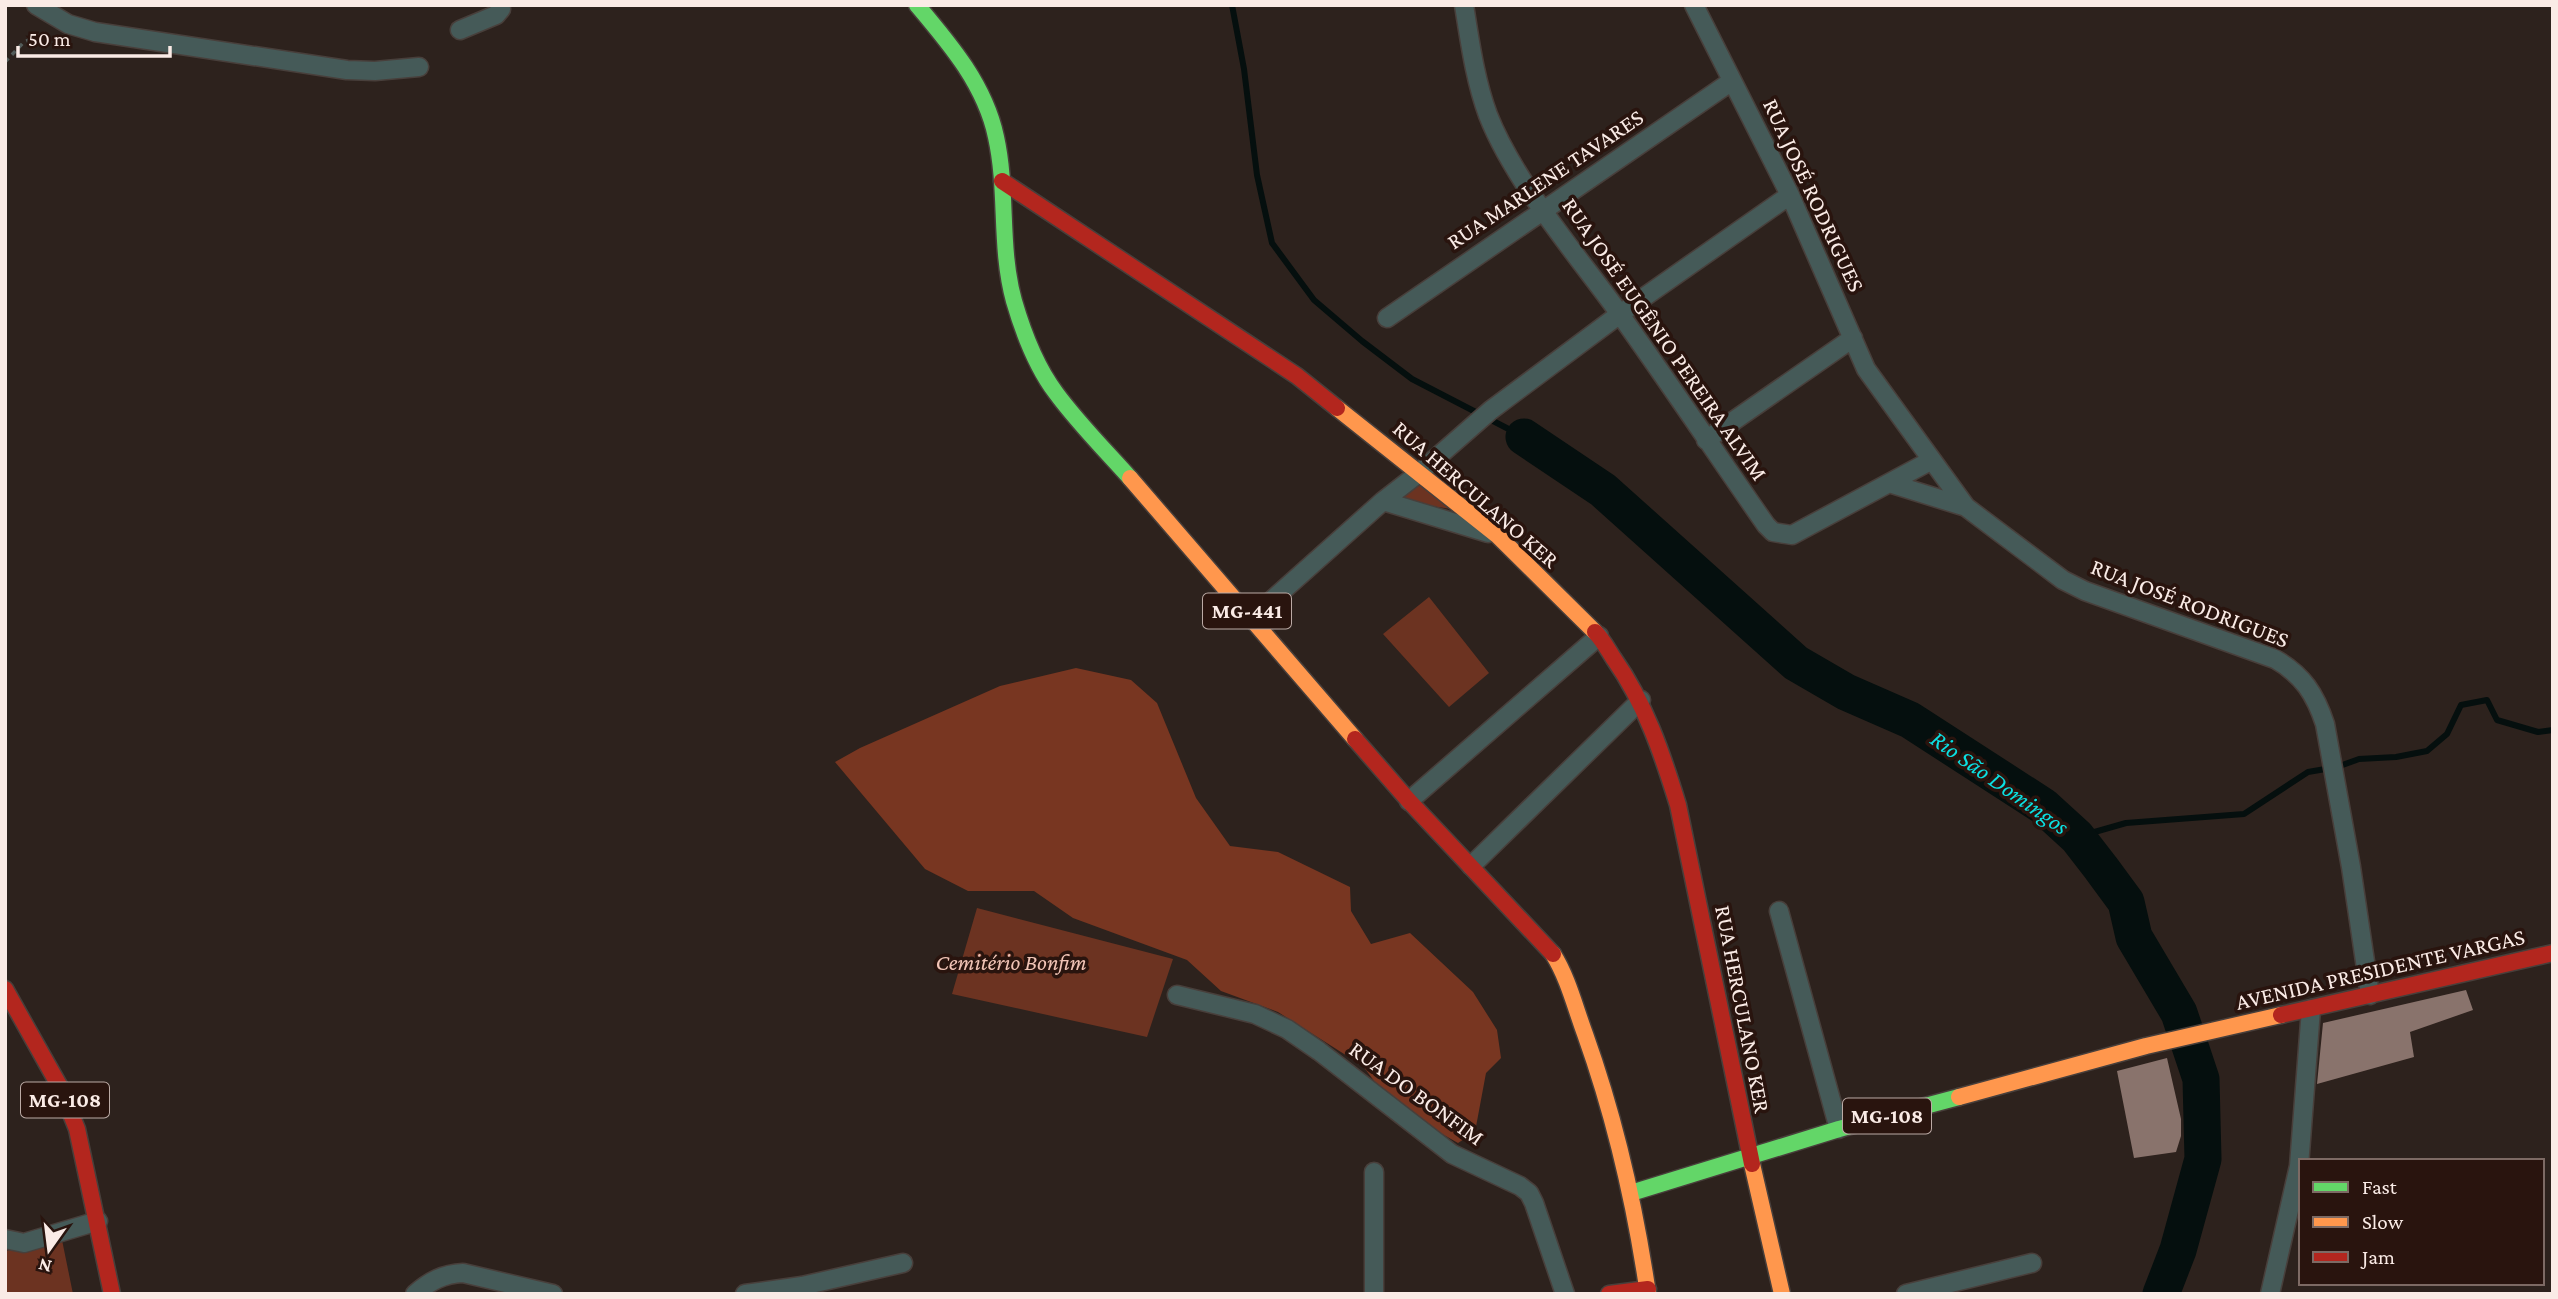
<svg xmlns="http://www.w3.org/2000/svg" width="2558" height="1299" font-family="'Crimson Pro',serif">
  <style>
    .green { fill: #6c3321 }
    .forest { fill: #783621 }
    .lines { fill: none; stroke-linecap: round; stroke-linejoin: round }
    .stream { stroke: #050f0e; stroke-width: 6 }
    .river { stroke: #050f0e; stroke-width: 37 }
    .building { fill: #89736c }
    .street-casing { stroke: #483f3b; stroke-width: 21 }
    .fast-casing { stroke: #483f3b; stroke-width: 19 }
    .slow-casing { stroke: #483f3b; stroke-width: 19 }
    .jam-casing { stroke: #483f3b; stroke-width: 19 }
    .path { stroke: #535c5a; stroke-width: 3.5; stroke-dasharray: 5 5; stroke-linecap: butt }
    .street { stroke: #455a58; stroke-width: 18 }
    .fast { stroke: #63d668; stroke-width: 16 }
    .slow { stroke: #ff974d; stroke-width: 16 }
    .jam { stroke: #b3261e; stroke-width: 16 }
    .labels { text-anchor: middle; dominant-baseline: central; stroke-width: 7; stroke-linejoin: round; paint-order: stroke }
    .shield { fill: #29140e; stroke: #bbaaa5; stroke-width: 2 }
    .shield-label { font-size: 21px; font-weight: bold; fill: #faebe6 }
    .street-label { font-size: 23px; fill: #faebe6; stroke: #29140e }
    .park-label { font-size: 23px; font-style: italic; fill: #f1c4b6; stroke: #29140e }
    .water-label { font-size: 24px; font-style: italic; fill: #0be0e2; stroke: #29140e }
  </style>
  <rect width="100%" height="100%" fill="#2d221d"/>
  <!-- green -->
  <path class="green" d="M 1417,482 L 1459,510 L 1395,501 Z
    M 1429,597 L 1489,673 L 1449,707 L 1383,634 Z
    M 977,908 L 1173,959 L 1147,1037 L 952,994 Z
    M 62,1240 L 73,1294 L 5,1294 L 5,1251 Z"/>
  <!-- forest -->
  <path class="forest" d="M 1076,668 L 1131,680 L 1157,703 L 1196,798 L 1230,846 L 1278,852 L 1350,887 L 1351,911 L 1371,944 L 1410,933 L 1473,992 L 1497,1030 L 1501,1058 L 1486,1073 L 1475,1132 L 1458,1143 L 1435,1130 L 1380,1089 L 1363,1066 L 1278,1012 L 1221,991 L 1187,960 L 1073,918 L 1034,891 L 968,891 L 925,869 L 835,762 L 860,748 L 1000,686 Z"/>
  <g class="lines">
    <!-- stream -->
    <path class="stream" d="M 1232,5 L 1244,69 L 1257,175 L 1272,243 L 1314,300 L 1362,341 L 1412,379 L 1524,437
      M 2077,837 L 2126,823 L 2244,814 L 2308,772 L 2337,767 L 2359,759 L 2396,757 L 2427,751 L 2447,734 L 2461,705 L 2487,700 L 2497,720 L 2538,732 L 2553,730"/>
    <!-- river -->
    <path class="river" d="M 1524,437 L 1603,490 L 1796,663 L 1846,692 L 1910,720 L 2043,806 L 2077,837 L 2101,868 L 2126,902 L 2134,937 L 2179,1013 L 2201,1079 L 2203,1159 L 2178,1250 L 2161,1294"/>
  </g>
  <!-- building -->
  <path class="building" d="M 2466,990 L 2473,1010 L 2410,1032 L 2414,1057 L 2317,1084 L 2323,1023 Z
    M 2167,1058 L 2181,1119 L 2181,1136 L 2176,1152 L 2134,1158 L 2117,1071 Z"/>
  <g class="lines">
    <!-- street casing -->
    <g class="street-casing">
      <path id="street" d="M 36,5 L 68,24 L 95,32 L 347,70 L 375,71 L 419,67
        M 1464,5 C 1470,42 1475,80 1488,115 C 1513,179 1572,249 1614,306 C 1666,378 1715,452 1766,525 L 1773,532 L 1792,535 L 1932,460
        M 1694,5 L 1790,195 L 1866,369 L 1966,507 L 2063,580 L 2085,591 L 2275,659 C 2303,675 2315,694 2325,724 L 2351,867 L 2370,995
        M 460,30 L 496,15 L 501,9 L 500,5
        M 1387,318 L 1732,81
        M 1706,440 L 1853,338
        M 1892,484 L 1966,507
        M 1383,501 L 1488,533
        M 1252,618 L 1383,501 L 1419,473 L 1491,410 L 1620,314 L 1790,195
        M 1409,801 L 1599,636
        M 1471,866 L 1641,700
        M 1779,911 L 1839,1129
        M 1177,995 L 1255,1014 L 1287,1029 L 1319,1051 L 1452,1154 L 1520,1186 L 1529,1193 L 1534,1203 L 1565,1294
        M 1374,1172 L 1374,1294
        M 5,1239 L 24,1243 L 98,1221
        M 415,1294 C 430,1281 443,1274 463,1273 L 553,1294
        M 745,1294 L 802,1286 L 903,1263
        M 1906,1294 L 2032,1263
        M 2270,1294 L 2299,1166 L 2311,1009"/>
    </g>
    <!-- fast casing -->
    <g class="fast-casing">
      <path id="fast" d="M 917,5 C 950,44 985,85 996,137 C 1008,191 999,247 1014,301 C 1023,332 1037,368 1056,393 C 1078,423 1105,450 1130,478
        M 1631,1193 L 1839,1129 L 1959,1097"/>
    </g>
    <!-- slow casing -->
    <g class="slow-casing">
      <path id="slow" d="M 1337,408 L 1498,536 L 1595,632
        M 1130,478 L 1355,739
        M 1553,954 C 1568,978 1575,1007 1585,1034 C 1615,1118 1635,1205 1648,1294
        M 1959,1097 L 2146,1046 L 2281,1015
        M 1752,1164 L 1782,1294"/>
    </g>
    <!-- jam casing -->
    <g class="jam-casing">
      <path id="jam" d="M 1002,181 L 1297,376 L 1337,408
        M 1595,632 C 1603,640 1608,650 1614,659 C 1645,703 1662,753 1678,805 L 1752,1164
        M 1355,739 L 1409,801 L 1553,954
        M 5,989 L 60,1087 L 77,1129 L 112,1294
        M 2281,1015 L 2553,953
        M 1609,1294 L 1648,1289"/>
    </g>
    <!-- path -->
    <path class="path" d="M 5,62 L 24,42 L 45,33"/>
    <!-- street -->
    <use href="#street" class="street"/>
    <!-- fast -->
    <use href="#fast" class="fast"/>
    <!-- slow -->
    <use href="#slow" class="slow"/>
    <!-- jam -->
    <use href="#jam" class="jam"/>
  </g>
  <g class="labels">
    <!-- shield labels -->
    <g class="shield">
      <rect x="1203" y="593.5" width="88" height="35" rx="5"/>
      <rect x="21" y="1082.5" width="88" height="35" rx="5"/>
      <rect x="1843" y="1098.5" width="88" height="35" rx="5"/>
    </g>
    <g class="shield-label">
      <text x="1247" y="611">MG-441</text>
      <text x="65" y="1100">MG-108</text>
      <text x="1887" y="1116">MG-108</text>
    </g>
    <!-- street labels -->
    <g class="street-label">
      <text transform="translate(1545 179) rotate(-34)">RUA MARLENE TAVARES</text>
      <text transform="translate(1814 195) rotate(65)">RUA JOSÉ RODRIGUES</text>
      <text transform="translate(1665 339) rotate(55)">RUA JOSÉ EUGÊNIO PEREIRA ALVIM</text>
      <text transform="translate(1476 494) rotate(41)">RUA HERCULANO KER</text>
      <text transform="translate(2190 603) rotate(21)">RUA JOSÉ RODRIGUES</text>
      <text transform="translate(2380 969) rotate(-13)">AVENIDA PRESIDENTE VARGAS</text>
      <text transform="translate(1743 1009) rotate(79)">RUA HERCULANO KER</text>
      <text transform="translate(1417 1093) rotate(36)">RUA DO BONFIM</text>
    </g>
    <!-- park labels -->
    <g class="park-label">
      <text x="1011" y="962">Cemitério Bonfim</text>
    </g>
    <!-- water labels -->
    <g class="water-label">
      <text transform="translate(2000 782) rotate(35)">Rio São Domingos</text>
    </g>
  </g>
  <!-- border -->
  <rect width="2558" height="1299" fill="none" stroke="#faebe6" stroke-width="14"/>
  <!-- legend -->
  <rect x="2299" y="1159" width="245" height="126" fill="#29140e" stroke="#7d6a64" stroke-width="2"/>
  <rect x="2313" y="1182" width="35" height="10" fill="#63d668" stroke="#7d6a64" stroke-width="2"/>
  <text x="2362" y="1194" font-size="21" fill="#faebe6">Fast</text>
  <rect x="2313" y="1217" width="35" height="10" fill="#ff974d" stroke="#7d6a64" stroke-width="2"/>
  <text x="2362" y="1229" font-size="21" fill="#faebe6">Slow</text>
  <rect x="2313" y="1252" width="35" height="10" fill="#b3261e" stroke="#7d6a64" stroke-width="2"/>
  <text x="2362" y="1264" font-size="21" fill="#faebe6">Jam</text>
  <!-- north arrow -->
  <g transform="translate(49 1250) rotate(194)" stroke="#29140e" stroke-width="5" paint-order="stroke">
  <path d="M0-5L12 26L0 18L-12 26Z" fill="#faebe6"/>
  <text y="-10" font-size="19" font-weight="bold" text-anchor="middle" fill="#faebe6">N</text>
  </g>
  <!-- scale -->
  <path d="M18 46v10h152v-10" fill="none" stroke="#faebe6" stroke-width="3.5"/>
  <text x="28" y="46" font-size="21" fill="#faebe6" stroke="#29140e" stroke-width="5" paint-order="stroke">50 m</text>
</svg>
